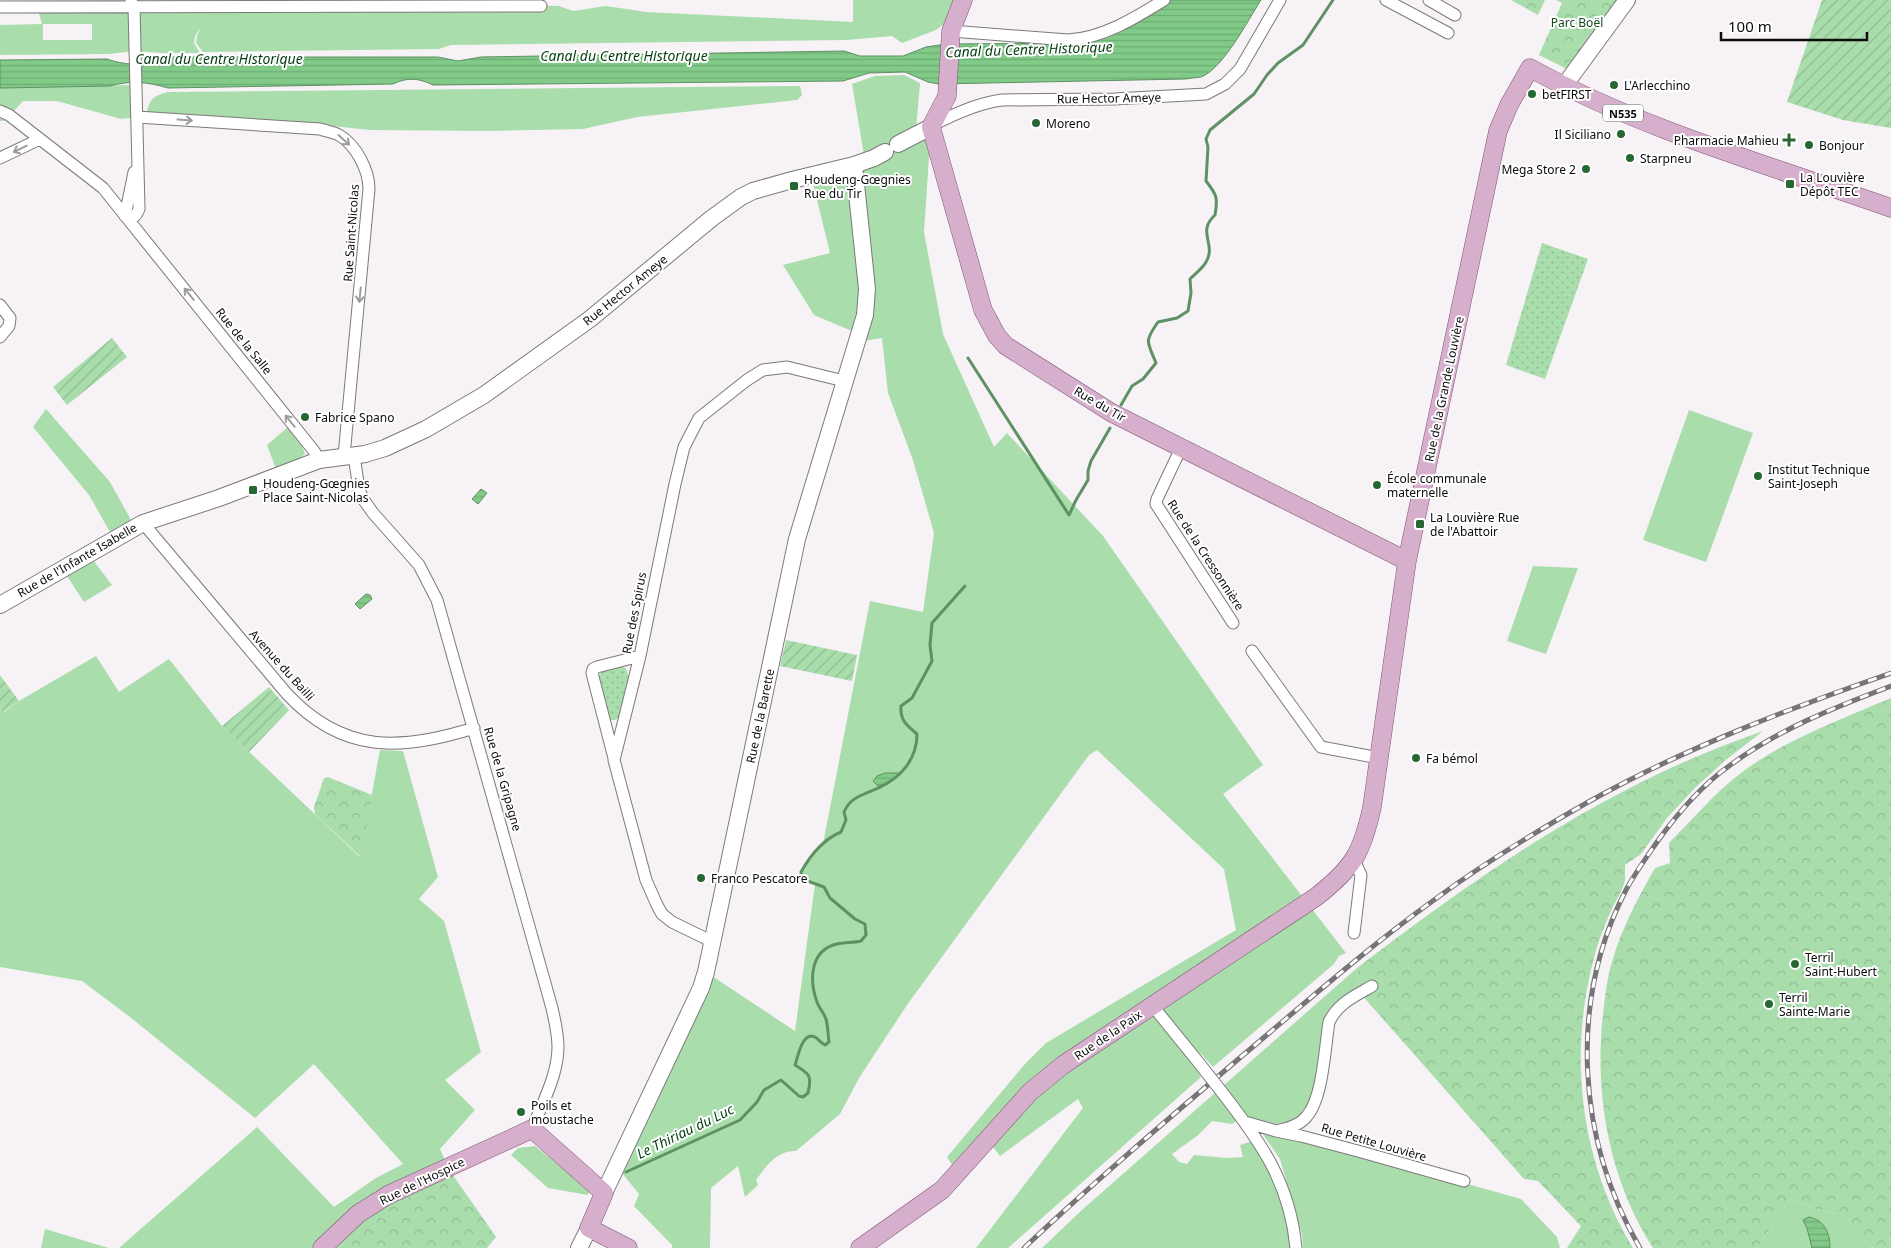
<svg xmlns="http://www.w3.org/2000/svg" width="1891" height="1248" font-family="'Noto Sans',sans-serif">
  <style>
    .grass { fill: #a9ddac; fill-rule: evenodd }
    .forest { fill: url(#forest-crowns) }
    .park { fill: url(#park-dots) }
    .garden { fill: url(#garden-furrows) }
    .water { fill: url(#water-rules); stroke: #5e9163 }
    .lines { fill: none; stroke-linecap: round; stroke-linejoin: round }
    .stream { stroke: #5e9163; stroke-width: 3 }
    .street-casing { stroke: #7d787b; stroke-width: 13 }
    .secondary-casing { stroke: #7d787b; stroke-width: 18 }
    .primary-casing { stroke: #7e5373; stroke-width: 19 }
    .street { stroke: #fff; stroke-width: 11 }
    .secondary { stroke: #fff; stroke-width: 16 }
    .primary { stroke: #d6afcc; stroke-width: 18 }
    .rail-casing { stroke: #767476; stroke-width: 5 }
    .rail { stroke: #fff; stroke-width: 3; stroke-dasharray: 9; stroke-linecap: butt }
    .street-bridge-casing { stroke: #7d787b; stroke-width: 13; stroke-linecap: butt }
    .street-bridge { stroke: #fff; stroke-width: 11 }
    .oneway { stroke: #9e9d9e }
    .poi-dot { fill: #276832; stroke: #fff; stroke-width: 2 }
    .labels { text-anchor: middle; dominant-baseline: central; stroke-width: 4; stroke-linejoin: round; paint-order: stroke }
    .shield { fill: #fff; stroke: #555455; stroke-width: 1 }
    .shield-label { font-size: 11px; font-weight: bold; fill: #0c0b0c }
    .park-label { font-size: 12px; fill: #15491f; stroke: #fff }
    .poi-label { font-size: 12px; fill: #0c0b0c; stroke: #fff; text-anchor: start }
    .street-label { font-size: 12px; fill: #0c0b0c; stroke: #fff }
    .water-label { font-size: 14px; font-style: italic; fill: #053d12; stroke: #fff }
  </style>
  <defs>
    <pattern id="forest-crowns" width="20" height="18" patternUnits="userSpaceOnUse" patternTransform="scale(1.25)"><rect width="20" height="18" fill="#a9ddac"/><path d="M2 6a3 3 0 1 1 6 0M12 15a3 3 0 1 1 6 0" fill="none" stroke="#90bc93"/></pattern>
    <pattern id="park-dots" width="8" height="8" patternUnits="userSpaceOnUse" patternTransform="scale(1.25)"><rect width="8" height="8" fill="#a9ddac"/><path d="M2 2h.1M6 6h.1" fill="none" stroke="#90bc93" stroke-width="1.8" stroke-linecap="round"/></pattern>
    <pattern id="garden-furrows" width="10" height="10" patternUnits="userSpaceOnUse" patternTransform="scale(1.25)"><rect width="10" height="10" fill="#a9ddac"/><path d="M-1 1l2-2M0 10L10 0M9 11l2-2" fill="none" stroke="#90bc93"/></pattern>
    <pattern id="water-rules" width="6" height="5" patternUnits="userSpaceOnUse" patternTransform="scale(1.25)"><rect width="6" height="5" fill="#81ca88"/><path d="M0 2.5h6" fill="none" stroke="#6eac74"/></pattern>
  </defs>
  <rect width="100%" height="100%" fill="#f7f2f6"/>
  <!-- grass -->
  <path class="grass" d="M 853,0 L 958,0 L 944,24 L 936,30 L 902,43 L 892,36 L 847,40 L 451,45 L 439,49 L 203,52 L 196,43 L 197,36 L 201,27 L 195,36 L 194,43 L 200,53 L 163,53 L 135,51 L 109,54 L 0,55 L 0,25 L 42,24 L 37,6 L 528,5 L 559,6 L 573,11 L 606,6 L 646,12 L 853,22 ZM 43,24 L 92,24 L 92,40 L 43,40 Z
    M 904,75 L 920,83 L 916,129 L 931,127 L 924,232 L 943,334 L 994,447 L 1007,433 L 1103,536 L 1263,765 L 1223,794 L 1346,953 L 1339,956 L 1334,964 L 1213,1067 L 1202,1055 L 1166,1022 L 1201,1077 L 1008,1248 L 976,1248 L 1083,1108 L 1078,1099 L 1000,1156 L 987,1139 L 957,1173 L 947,1157 L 1025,1064 L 1046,1043 L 1236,930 L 1224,869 L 1097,750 L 1089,755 L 907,1005 L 859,1078 L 840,1114 L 796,1151 C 777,1150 766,1166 756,1180 L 758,1185 L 745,1197 L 738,1166 L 711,1188 L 710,1248 L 672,1248 L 672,1245 L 634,1206 L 639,1194 L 617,1167 L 706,972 L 795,1031 L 815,884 L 802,879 L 801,872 L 823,844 L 870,601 L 923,612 L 934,533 L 913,460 L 888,393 L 882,338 L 863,341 L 859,334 L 814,315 L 783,265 L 830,253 L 811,175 L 865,161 L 852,84 L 875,76 ZM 885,773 L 900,773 L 880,788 Z
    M 136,85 L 137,117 L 121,119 L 57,101 L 23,101 L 10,115 L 16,120 L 0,121 L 0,88 Z
    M 800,86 L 802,95 L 797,100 L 637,117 L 583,129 L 489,131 L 370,130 L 324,125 L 146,117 C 149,100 151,97 167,92 Z
    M 46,409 L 110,482 L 131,520 L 110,532 L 89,495 L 33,427 Z
    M 1689,410 L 1753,433 L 1706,562 L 1643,540 Z
    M 288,427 L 302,446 L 305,454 L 299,459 L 276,469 L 267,445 Z
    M 93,560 L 112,585 L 84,602 L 67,576 Z
    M 1533,566 L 1578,568 L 1546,654 L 1507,641 Z
    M 96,656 L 119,692 L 169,659 L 222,726 L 360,857 L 380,750 L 403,751 L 438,877 L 419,899 L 444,921 L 481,1052 L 445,1080 L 475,1110 L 440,1149 L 448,1168 L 322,1248 L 119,1248 L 257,1127 L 334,1207 L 376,1178 L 403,1164 L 314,1064 L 255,1118 L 130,1017 L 82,981 L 0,967 L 0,707 L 4,712 L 19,701 Z
    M 1357,968 L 1360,993 L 1337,1009 L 1314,1105 L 1286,1129 L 1242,1117 L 1232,1124 L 1212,1121 L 1197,1136 L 1172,1154 L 1179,1162 L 1187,1164 L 1194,1155 L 1227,1158 L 1243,1157 L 1240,1145 L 1258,1139 L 1267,1154 L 1296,1248 L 1042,1248 L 1083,1209 Z
    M 1262,1133 L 1300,1137 L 1521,1199 L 1557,1237 L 1560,1248 L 1303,1248 L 1302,1235 L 1280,1159 Z
    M 535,1146 L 590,1190 L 588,1195 L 548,1188 L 511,1155 L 518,1148 Z
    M 1790,1199 L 1818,1210 L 1844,1214 L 1867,1243 L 1874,1248 L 1757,1248 Z
    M 45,1229 L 109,1248 L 41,1248 Z"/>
  <!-- forest -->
  <path class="forest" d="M 1511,0 L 1545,0 L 1538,15 Z
    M 1556,0 L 1620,0 L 1569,70 L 1539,55 L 1562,3 Z
    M 1891,698 L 1891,1248 L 1874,1248 L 1867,1243 L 1844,1214 L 1818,1210 L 1790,1199 L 1757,1248 L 1653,1248 C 1609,1179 1594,1095 1603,1014 C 1605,997 1607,978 1612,962 C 1621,929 1638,898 1655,868 L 1670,863 L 1669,843 C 1690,822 1714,794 1737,776 C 1783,740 1838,721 1891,698 Z
    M 1763,731 L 1727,759 L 1696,787 L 1667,818 L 1641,854 L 1625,865 C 1625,870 1625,875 1625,880 C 1623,890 1615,902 1611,911 C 1604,926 1598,942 1594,958 C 1568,1055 1580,1161 1633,1248 L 1567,1248 L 1581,1226 L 1538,1181 L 1524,1179 L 1360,993 L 1357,968 C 1485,870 1609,784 1763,731 Z
    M 328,777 L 372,795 L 361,857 L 315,814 L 314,807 L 324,778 Z
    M 448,1168 L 496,1237 L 487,1248 L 322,1248 L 358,1214 Z"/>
  <!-- park -->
  <path class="park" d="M 1542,243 L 1588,259 L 1545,379 L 1506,365 Z
    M 620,666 C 626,667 628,671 628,677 L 620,716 L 615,720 L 608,720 C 605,709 593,681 601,673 C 605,669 614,668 620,666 Z"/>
  <!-- garden -->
  <path class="garden" d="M 1822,0 L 1891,0 L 1891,128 L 1843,120 L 1787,102 Z
    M 112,338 L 127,357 L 67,405 L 53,387 Z
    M 786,640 L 857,655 L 852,681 L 780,666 Z
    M 0,675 L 19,701 L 3,712 L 0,707 Z
    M 269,687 L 289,710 L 249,752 L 222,726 Z"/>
  <!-- water -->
  <path class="water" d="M 1172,0 L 1261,0 C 1248,20 1223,69 1201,77 C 1196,78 1190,78 1185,79 L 938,84 L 928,82 L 905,72 L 869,73 L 843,81 L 433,85 C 419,78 407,77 393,84 L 168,88 C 148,82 131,80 110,86 L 0,88 L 0,60 L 107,59 C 130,67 147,65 169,57 L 438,57 L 458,61 L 481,57 L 844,51 L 860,56 L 903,56 L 926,47 L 946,44 L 1088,43 L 1108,36 Z
    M 481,489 L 487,493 L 478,504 L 472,499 Z
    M 366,594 L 370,595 L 372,599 L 360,609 L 355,604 Z
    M 885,773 L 901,773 L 880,788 L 873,781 L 877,776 Z
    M 1809,1217 C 1825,1220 1830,1234 1830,1248 L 1812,1248 L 1807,1228 L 1803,1220 Z"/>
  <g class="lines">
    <!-- stream -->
    <path class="stream" d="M 968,358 L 1069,515 L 1076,500 L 1088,480 L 1088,471 L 1091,461 L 1110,428
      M 1121,405 L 1132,386 L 1143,379 L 1156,363 C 1147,341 1144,342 1158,322 L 1177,318 L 1188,311 L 1191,293 L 1190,279 C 1195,274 1203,268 1206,262 C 1217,244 1196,232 1215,215 C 1218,198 1217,195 1206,181 L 1208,147 L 1206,139 L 1210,130 L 1254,94 L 1267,75 L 1278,63 L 1303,45 L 1333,0
      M 626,1172 L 740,1120 L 757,1102 L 764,1090 L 781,1080 L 799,1096 L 803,1097 L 808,1093 C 812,1076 810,1074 795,1065 C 798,1057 802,1031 815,1037 C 818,1039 821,1043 825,1045 L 829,1042 C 828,1035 828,1026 826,1019 C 824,1013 819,1008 817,1002 C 809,980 810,950 837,944 C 845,942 853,943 861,941 L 866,935 L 865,924 L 855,919 L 830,898 L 824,887 L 802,879 L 801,872 C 810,856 824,839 841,832 L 846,820 L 844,812 C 851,796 864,795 878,788 C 901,778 917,759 917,734 C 906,725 900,720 901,706 L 912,698 L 932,661 L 930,645 L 932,623 L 965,586"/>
    <!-- street casing -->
    <g class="street-casing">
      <path id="street" d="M 1386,0 L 1448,33
        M 1429,0 L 1455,15
        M 0,7 L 541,6
        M 951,31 L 1068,40 C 1103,38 1135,18 1164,0
        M 0,111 L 9,115 L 103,188 L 314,451 L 319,460
        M 137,117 L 320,129 C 326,131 333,132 339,135 C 356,145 369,170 369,189 L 344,456
        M 933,125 C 954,114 978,103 1002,100 L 1114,99 L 1206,94 L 1225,84 L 1240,69 L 1280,0
        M 0,158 L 40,139
        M 125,216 C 133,220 136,216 139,209 L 134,7 L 131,1
        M 125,216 L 134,172
        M 0,305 L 10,318 L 9,326 L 0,337
        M 1181,448 L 1157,499 L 1156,504 L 1233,623
        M 354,456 L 359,489 L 363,499 L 373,513 L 419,565 L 437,600 L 552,1008 C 555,1021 558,1034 558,1047 C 558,1075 542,1104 532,1129
        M 143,523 L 287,694 C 343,754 401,751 474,728
        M 1252,651 L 1321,747 L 1379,758
        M 614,758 L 592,673 L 593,669 L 597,667 L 640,656
        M 1354,860 L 1361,875 L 1354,933
        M 713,942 L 672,922 L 662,914 L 657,905 L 646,880 L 614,760 L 640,656 L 675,484 L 684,447 L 699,418 L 747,380 L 763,370 L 787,367 L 844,381
        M 1152,1005 L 1199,1063
        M 1221,1091 C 1260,1141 1290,1182 1296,1248
        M 1245,1122 L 1276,1131 L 1301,1136 L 1358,1151 L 1464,1181
        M 1280,1130 C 1290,1128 1301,1124 1307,1116 C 1323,1098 1325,1046 1329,1022 C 1338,1003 1355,996 1372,986"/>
    </g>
    <!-- secondary casing -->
    <g class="secondary-casing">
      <path id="secondary" d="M 1564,86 L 1627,0
        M 898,144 L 931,127
        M 0,605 L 143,523 L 219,498 L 319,460 L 365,454 L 385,448 L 426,429 L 484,395 L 590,319 L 712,218 L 741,197 L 753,191 L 792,180 L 854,165 L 874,158 L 885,152
        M 604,1193 L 701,988 L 706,972 L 797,539 L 865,315 L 867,289 L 854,165
        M 579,1248 L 589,1228"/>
    </g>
    <!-- primary casing -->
    <g class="primary-casing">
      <path id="primary" d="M 963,0 L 951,31 L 947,96 L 931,127 L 983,310 L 997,336 L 1006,346 L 1112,413 L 1407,561
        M 322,1248 L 358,1214 L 388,1195 L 532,1129 L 604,1193 L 589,1228 L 628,1248
        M 860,1248 L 942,1190 L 1030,1092 L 1063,1065 L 1316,897 C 1353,868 1362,853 1372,807 L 1407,561 L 1498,131 L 1509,105 L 1530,68 C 1643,130 1769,165 1891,208"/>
    </g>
    <!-- street -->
    <use href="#street" class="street"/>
    <!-- secondary -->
    <use href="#secondary" class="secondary"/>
    <!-- primary -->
    <use href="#primary" class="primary"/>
    <!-- rail casing -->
    <g class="rail-casing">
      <path id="rail" d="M 1024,1248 C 1094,1182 1168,1119 1242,1056 C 1305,1003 1367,948 1434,900 C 1484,863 1537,831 1590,801 C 1685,748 1788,709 1891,673
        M 1640,1248 C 1577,1140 1568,1002 1626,890 C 1635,873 1646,858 1657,842 C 1677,814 1701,786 1729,766 C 1779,729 1833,708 1891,686"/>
    </g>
    <!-- rail -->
    <use href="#rail" class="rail"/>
    <!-- street-bridge casing -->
    <g class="street-bridge-casing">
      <path id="street-bridge" d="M 1199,1063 L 1221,1091"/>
    </g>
    <!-- street-bridge -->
    <use href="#street-bridge" class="street-bridge"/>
  </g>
  <!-- one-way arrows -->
  <defs><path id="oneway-shaft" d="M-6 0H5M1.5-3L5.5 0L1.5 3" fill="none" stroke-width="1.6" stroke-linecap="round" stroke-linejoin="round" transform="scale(1.25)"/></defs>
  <g class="oneway">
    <use href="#oneway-shaft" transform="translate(185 120) rotate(4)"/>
    <use href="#oneway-shaft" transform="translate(344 140) rotate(42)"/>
    <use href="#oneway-shaft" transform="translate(20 149) rotate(154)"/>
    <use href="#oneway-shaft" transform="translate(189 294) rotate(-129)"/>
    <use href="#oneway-shaft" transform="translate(360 295) rotate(96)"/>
    <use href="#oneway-shaft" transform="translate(290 421) rotate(-129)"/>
  </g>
  <!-- markers -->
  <g class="poi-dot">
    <circle cx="1614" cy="85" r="5"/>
    <circle cx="1532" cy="94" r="5"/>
    <circle cx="1036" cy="123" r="5"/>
    <circle cx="1621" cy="134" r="5"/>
    <path d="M1786.5 132.5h5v5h5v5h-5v5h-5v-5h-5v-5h5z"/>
    <circle cx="1809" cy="145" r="5"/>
    <circle cx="1630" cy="158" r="5"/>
    <circle cx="1586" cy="169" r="5"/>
    <rect x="1785" y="179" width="10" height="10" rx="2.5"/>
    <rect x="789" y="181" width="10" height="10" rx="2.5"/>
    <circle cx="305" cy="417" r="5"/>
    <circle cx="1758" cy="476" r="5"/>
    <circle cx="1377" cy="485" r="5"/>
    <rect x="248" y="485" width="10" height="10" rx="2.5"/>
    <rect x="1415" y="519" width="10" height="10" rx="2.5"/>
    <circle cx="1416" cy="758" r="5"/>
    <circle cx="701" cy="878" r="5"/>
    <circle cx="1795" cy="964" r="5"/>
    <circle cx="1769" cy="1004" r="5"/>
    <circle cx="521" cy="1112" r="5"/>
  </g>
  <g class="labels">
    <!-- shield labels -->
    <rect class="shield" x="1603" y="104.5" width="40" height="17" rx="4"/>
    <g class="shield-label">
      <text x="1623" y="113">N535</text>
    </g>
    <!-- park labels -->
    <g class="park-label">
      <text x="1577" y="22">Parc Boël</text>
    </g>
    <!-- poi labels -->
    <g class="poi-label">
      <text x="1624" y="85">L'Arlecchino</text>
      <text x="1542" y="94">betFIRST</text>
      <text x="1046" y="123">Moreno</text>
      <text x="1611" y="134" text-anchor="end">Il Siciliano</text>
      <text x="1779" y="140" text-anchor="end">Pharmacie Mahieu</text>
      <text x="1819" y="145">Bonjour</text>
      <text x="1640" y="158">Starpneu</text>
      <text x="1576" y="169" text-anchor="end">Mega Store 2</text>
      <text x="1800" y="177">La Louvière<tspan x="1800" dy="14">Dépôt TEC</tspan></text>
      <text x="804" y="179">Houdeng-Gœgnies<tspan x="804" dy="14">Rue du Tir</tspan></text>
      <text x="315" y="417">Fabrice Spano</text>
      <text x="1768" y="469">Institut Technique<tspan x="1768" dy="14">Saint-Joseph</tspan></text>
      <text x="1387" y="478">École communale<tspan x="1387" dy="14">maternelle</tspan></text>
      <text x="263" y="483">Houdeng-Gœgnies<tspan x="263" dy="14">Place Saint-Nicolas</tspan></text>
      <text x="1430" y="517">La Louvière Rue<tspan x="1430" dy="14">de l'Abattoir</tspan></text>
      <text x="1426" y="758">Fa bémol</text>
      <text x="711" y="878">Franco Pescatore</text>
      <text x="1805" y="957">Terril<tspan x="1805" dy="14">Saint-Hubert</tspan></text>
      <text x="1779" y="997">Terril<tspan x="1779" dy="14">Sainte-Marie</tspan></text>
      <text x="531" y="1105">Poils et<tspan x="531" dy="14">moustache</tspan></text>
    </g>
    <!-- street labels -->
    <g class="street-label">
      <text transform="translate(1109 98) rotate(-1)">Rue Hector Ameye</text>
      <text transform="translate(351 233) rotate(-86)">Rue Saint-Nicolas</text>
      <text transform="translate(625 290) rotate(-39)">Rue Hector Ameye</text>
      <text transform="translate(244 341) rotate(51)">Rue de la Salle</text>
      <text transform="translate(1444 389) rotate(-78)">Rue de la Grande Louvière</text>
      <text transform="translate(1100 404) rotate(30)">Rue du Tir</text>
      <text transform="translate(1206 555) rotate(57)">Rue de la Cressonnière</text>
      <text transform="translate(77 560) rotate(-30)">Rue de l'Infante Isabelle</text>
      <text transform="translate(634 613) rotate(-79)">Rue des Spirus</text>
      <text transform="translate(282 665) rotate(48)">Avenue du Bailli</text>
      <text transform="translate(760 716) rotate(-78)">Rue de la Barette</text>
      <text transform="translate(503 779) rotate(74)">Rue de la Gripagne</text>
      <text transform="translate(1108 1035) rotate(-34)">Rue de la Paix</text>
      <text transform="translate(1374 1142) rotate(16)">Rue Petite Louvière</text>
      <text transform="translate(422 1181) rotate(-26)">Rue de l'Hospice</text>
    </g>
    <!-- water labels -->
    <g class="water-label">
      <text transform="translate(1029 49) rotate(-2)">Canal du Centre Historique</text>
      <text x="624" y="55">Canal du Centre Historique</text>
      <text x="219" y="58">Canal du Centre Historique</text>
      <text transform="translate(685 1131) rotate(-26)">Le Thiriau du Luc</text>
    </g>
  </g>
  <!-- scale -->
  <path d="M1721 32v8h146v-8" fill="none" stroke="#0c0b0c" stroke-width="2.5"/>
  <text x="1728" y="32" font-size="15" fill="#0c0b0c" stroke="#ffffff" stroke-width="4" paint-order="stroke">100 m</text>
</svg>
